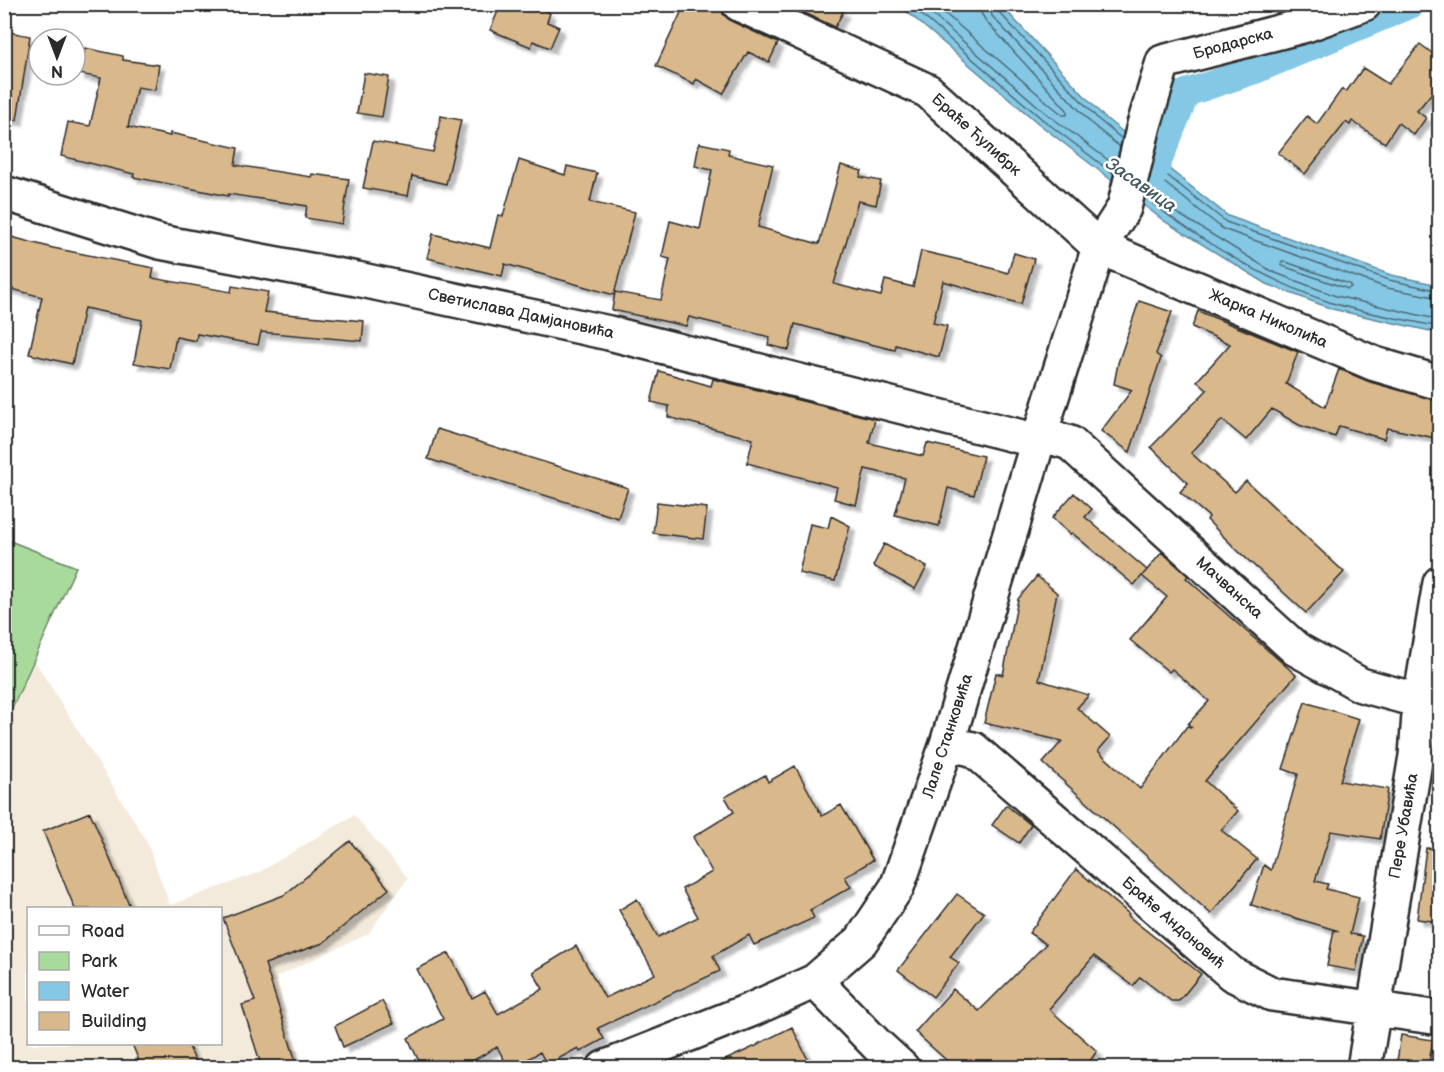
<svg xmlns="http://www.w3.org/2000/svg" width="1444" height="1072" font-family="'Balsamiq Sans',sans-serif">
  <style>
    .built { fill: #f4eadc; fill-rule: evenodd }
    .green { fill: #a8da9c; stroke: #6a8264; stroke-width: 1.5 }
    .water { fill: #84c8e5; stroke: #60899b; stroke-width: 1.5 }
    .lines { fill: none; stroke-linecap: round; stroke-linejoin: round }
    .shore { stroke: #4f6a75; stroke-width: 1.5 }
    .canal { stroke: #84c8e5; stroke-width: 28 }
    .building { fill: #d9b88c; stroke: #2b2b2b; stroke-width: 1.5; filter: url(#shadow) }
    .minor-casing { stroke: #2b2b2b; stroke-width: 38 }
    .minor { stroke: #fff; stroke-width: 33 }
    .labels { text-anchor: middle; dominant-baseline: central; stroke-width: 5; stroke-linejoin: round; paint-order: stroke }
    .street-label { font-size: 16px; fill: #2b2b2b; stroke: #fff }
    .water-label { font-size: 18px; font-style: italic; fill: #465a63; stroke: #fff }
  </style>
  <defs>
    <filter id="shadow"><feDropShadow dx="5.5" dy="5.5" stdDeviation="1.5" flood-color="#0004"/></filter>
  </defs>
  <rect width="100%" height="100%" fill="#fff"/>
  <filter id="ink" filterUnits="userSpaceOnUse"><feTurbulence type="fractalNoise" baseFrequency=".0167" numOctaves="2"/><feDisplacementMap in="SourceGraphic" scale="12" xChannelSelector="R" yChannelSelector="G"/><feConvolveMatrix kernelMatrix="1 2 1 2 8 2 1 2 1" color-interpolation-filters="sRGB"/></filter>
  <g filter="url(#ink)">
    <!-- built -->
    <path class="built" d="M 35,661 L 146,840 L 170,905 L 258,873 L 354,815 L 408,878 L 368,934 L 276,977 L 301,1067 L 14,1067 L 4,1045 L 4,724 ZM 28,908 L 220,908 L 220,1044 L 28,1044 Z"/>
    <!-- green -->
    <path class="green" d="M 5,539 L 76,567 L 5,724 Z"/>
    <!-- water -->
    <path class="water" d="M 899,5 L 1001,5 L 1103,116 L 1228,216 L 1391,275 L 1439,285 L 1439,333 L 1332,309 L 1267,284 L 1164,221 L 1039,124 Z"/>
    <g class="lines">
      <!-- shore -->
      <path class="shore" d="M 909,4 L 1042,119 L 1114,174
        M 920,4 L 1047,114 L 1116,166
        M 934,4 L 1053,107 L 1063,115 L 1067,115 L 1067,110 L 986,21 L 981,13 L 980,4
        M 989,4 L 992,16 L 1093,125 L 1120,147
        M 997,4 L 998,11 L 1099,120 L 1122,139
        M 1153,164 L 1226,222 L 1389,280 L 1440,291
        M 1151,172 L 1223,229 L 1387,288 L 1440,298
        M 1147,190 L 1172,210 L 1273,272 L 1336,296 L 1440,320
        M 1145,198 C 1200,240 1266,281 1332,303 C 1367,314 1404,319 1440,327
        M 1283,261 L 1349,284 L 1351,287 L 1348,289 L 1283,266 L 1281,264 Z"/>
      <!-- canal -->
      <path class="canal" d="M 1146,191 L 1186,93 L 1255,70 L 1412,4"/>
    </g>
    <!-- building -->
    <path class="building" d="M 501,4 L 530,4 L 550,13 L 547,22 L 559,27 L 550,48 L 533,41 L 531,47 L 490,30 Z
      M 685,4 L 720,4 L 723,14 L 731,21 L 778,43 L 769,62 L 748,52 L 723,94 L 696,79 L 694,84 L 656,66 Z
      M 785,4 L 830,4 L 843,12 L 835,27 Z
      M 4,31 L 30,36 L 17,120 L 4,119 Z
      M 1420,44 L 1440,59 L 1440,83 L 1417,111 L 1426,118 L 1414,135 L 1398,123 L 1385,143 L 1352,121 L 1350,125 L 1346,122 L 1305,174 L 1278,153 L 1307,116 L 1317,124 L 1342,89 L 1346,92 L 1363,68 L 1388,84 Z
      M 85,48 L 123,56 L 123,60 L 159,65 L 155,90 L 137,87 L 128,127 L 170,136 L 170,133 L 238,148 L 235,165 L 311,177 L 312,174 L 349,179 L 342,224 L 305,218 L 307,206 L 228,194 L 228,196 L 169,184 L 133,177 L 134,174 L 61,156 L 68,122 L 90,126 L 101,78 L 79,74 Z
      M 364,73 L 389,77 L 382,117 L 357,113 Z
      M 441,116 L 461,120 L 446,184 L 412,176 L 408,196 L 363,188 L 373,141 L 433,152 Z
      M 699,143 L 729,149 L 728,155 L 773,165 L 758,227 L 819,244 L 841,165 L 862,171 L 860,177 L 881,181 L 876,205 L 858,201 L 834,284 L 881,296 L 885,280 L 913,287 L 921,251 L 973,263 L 1008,273 L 1014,253 L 1034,259 L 1021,304 L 943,281 L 933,323 L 947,326 L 939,357 L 896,345 L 895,350 L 870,344 L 795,324 L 789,350 L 768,345 L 770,337 L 689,317 L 686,326 L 612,310 L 615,292 L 661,300 L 670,259 L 662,257 L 670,221 L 700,229 L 712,170 L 695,166 Z
      M 519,160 L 565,175 L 567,166 L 597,173 L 590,202 L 635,212 L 614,295 L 505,264 L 502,276 L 427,258 L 433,234 L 490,248 L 498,215 L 503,216 Z
      M 4,235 L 53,248 L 154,268 L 152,278 L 231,292 L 232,286 L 268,292 L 264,312 L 364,321 L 362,341 L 261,332 L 258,345 L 197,334 L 196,341 L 176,337 L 170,369 L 134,363 L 142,320 L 84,308 L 72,364 L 29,354 L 42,297 L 4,287 Z
      M 1139,301 L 1172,312 L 1156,354 L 1161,358 L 1130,452 L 1101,431 L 1132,390 L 1114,384 L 1118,363 Z
      M 1198,311 L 1298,352 L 1286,384 L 1325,407 L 1339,369 L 1370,382 L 1440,401 L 1440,439 L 1387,428 L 1384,439 L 1339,426 L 1335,437 L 1299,425 L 1272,409 L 1246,440 L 1222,420 L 1191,453 L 1235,492 L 1246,481 L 1344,572 L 1306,613 L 1237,550 L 1207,520 L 1209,517 L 1180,492 L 1188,483 L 1151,447 L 1207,390 L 1197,381 L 1230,344 L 1192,327 Z
      M 659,371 L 711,386 L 713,379 L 875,419 L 869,443 L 923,456 L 927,443 L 983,456 L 974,495 L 948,488 L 939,526 L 895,515 L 905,478 L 865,469 L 856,505 L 834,499 L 837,487 L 747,463 L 753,439 L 668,417 L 669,406 L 651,402 Z
      M 437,429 L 628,488 L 618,518 L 428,459 Z
      M 1074,493 L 1092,509 L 1085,517 L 1147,570 L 1134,585 L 1072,533 L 1070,534 L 1052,518 Z
      M 657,502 L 707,508 L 703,539 L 653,533 Z
      M 831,516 L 850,526 L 835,581 L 799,573 L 810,524 L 828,528 Z
      M 884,544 L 927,567 L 915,589 L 873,566 Z
      M 1162,552 L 1188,576 L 1186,578 L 1296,675 L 1205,781 L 1238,811 L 1221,830 L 1257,859 L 1211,914 L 1043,763 L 1062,741 L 984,723 L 996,673 L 1003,675 L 1018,599 L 1037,576 L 1057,593 L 1039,680 L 1089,695 L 1077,708 L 1110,737 L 1098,751 L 1140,789 L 1187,726 L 1191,727 L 1188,724 L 1209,701 L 1172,669 L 1169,672 L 1130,640 L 1167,597 L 1142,576 Z
      M 1305,702 L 1359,719 L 1340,781 L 1388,789 L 1380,839 L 1331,831 L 1315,881 L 1328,884 L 1326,889 L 1359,897 L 1350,934 L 1363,936 L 1356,971 L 1327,966 L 1334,930 L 1339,931 L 1251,905 L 1264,865 L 1271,870 L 1298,774 L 1283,769 Z
      M 795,766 L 822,816 L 841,805 L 873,860 L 845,877 L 851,887 L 810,910 L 814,918 L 754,945 L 749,935 L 713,956 L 720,971 L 598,1028 L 604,1039 L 580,1052 L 578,1048 L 547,1065 L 540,1052 L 512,1068 L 509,1068 L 497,1047 L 460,1068 L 422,1068 L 408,1038 L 443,1019 L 417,969 L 449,953 L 472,998 L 485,991 L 498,1014 L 543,989 L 533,972 L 576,946 L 605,998 L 655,974 L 619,910 L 637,899 L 658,937 L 698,917 L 682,889 L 712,872 L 693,837 L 734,812 L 725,797 L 765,775 L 768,782 Z
      M 1006,805 L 1031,825 L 1019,843 L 992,825 Z
      M 90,812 L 131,909 L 75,909 L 43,831 Z
      M 350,841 L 389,889 L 323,943 L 265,964 L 298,1068 L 262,1068 L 242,1005 L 255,1001 L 223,918 L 284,895 Z
      M 1426,848 L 1440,849 L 1440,922 L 1417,919 Z
      M 1076,869 L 1129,914 L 1128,916 L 1201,974 L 1179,1001 L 1171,1001 L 1140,977 L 1133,986 L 1094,956 L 1049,1009 L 1097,1051 L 1085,1068 L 1075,1068 L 1064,1060 L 1057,1068 L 955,1068 L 915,1032 L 953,989 L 979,1011 L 1046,944 L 1029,933 Z
      M 957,894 L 984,913 L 950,957 L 959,963 L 933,997 L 898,970 Z
      M 382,1001 L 394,1023 L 343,1047 L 335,1026 Z
      M 792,1027 L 812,1068 L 708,1068 L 758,1045 L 758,1044 Z
      M 1401,1035 L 1433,1040 L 1428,1068 L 1396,1068 Z
      M 132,1044 L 188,1044 L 198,1068 L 142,1068 Z"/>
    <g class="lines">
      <!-- minor casing -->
      <g class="minor-casing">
        <path id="minor" d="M 739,4 L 928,91 L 1099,247 L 1375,364 L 1440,383
          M 4,193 L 160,242 L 357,279 L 609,333 L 1038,441
          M 1040,434 L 1070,443 L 1296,649 L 1361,685 L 1420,701 L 1440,704
          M 947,744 L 973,749 L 1232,974 L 1272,994 L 1440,1018
          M 815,981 L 877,1045 L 902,1068
          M 604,1068 L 753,1009 L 815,981 L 861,941 L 897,887 L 947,744 L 1038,441 L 1099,247 L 1124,208 L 1144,125 L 1163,62 L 1306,25 L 1364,4
          M 1364,1068 L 1416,756 L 1420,701 L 1440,583"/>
      </g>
      <!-- minor -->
      <use href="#minor" class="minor"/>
    </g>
  </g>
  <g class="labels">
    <!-- street labels -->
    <g class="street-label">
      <text transform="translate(1233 44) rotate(-15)">Бродарска</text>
      <text transform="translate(976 135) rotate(42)">Браће Ћулибрк</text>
      <text transform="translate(521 314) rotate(12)">Светислава Дамјановића</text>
      <text transform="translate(1268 319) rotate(23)">Жарка Николића</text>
      <text transform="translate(1229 588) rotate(42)">Мачванска</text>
      <text transform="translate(948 736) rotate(-72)">Лале Станковића</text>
      <text transform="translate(1404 826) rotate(-80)">Пере Убавића</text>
      <text transform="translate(1173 923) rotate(41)">Браће Андоновић</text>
    </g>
    <!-- water labels -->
    <g class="water-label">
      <text transform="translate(1141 185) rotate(35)">Засавица</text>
    </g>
  </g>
  <!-- margin -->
  <rect width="1444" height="1072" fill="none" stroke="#fff" stroke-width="24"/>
  <rect x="12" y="12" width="1420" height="1048" fill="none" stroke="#2b2b2b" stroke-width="2" filter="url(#ink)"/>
  <!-- legend -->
  <rect x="27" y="907" width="195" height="138" fill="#ffffff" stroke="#aaaaaa" stroke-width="1.5"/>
  <rect x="39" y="926" width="30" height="9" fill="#ffffff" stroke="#aaaaaa" stroke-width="1.5"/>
  <text x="81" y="937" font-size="18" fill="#2b2b2b">Road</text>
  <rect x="39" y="952" width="30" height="18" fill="#a8da9c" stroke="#aaaaaa" stroke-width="1.5"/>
  <text x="81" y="967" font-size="18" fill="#2b2b2b">Park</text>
  <rect x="39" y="982" width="30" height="18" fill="#84c8e5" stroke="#aaaaaa" stroke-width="1.5"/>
  <text x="81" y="997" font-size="18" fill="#2b2b2b">Water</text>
  <rect x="39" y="1012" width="30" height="18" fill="#d9b88c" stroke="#aaaaaa" stroke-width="1.5"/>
  <text x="81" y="1027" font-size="18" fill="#2b2b2b">Building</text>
  <!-- north arrow -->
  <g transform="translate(57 57) rotate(180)"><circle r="28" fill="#ffffff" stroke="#aaaaaa" stroke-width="1.5"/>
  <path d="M0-4.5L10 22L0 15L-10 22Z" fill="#2b2b2b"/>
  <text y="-9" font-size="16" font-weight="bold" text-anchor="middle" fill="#2b2b2b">N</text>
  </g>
</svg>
